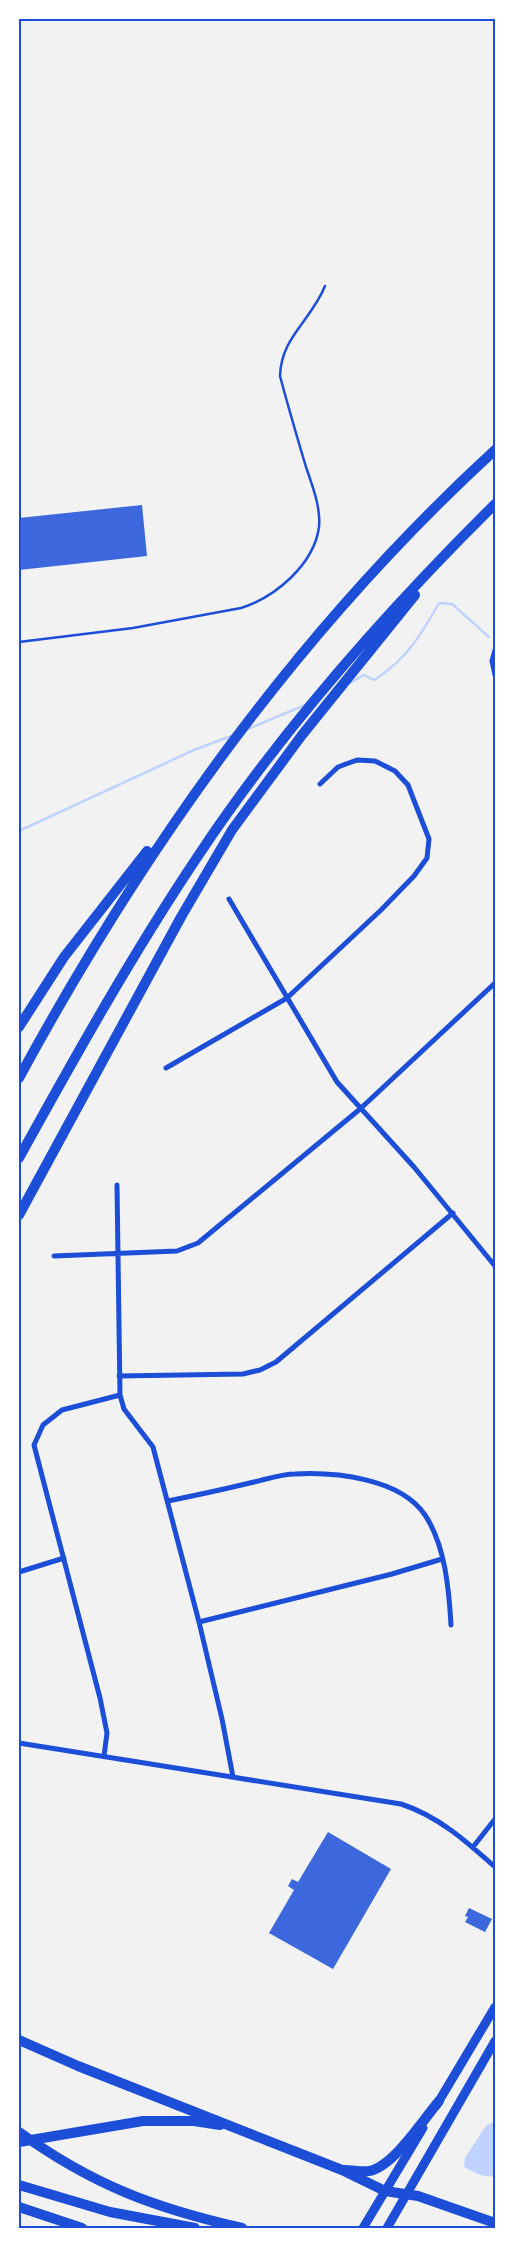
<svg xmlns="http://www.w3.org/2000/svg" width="514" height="2247" font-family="Arial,sans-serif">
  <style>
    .water { fill: #bfd3fe }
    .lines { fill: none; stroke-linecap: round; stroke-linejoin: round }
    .stream { stroke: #bfd3fe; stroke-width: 2.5 }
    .building { fill: #3d67dc }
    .service { stroke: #1d4ed8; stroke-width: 2.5 }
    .minor { stroke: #1d4ed8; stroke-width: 5 }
    .primary { stroke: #1d4ed8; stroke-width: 9 }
    .motorway { stroke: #1d4ed8; stroke-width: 10 }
    .neatline { fill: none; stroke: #1d4ed8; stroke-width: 2 }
  </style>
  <rect width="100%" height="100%" fill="#f2f2f2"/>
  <!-- water -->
  <path class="water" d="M 495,2122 L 495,2177 L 480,2175 L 464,2167 L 465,2158 L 483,2130 L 487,2125 Z"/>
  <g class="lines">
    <!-- stream -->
    <path class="stream" d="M 350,683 L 364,675 L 374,680 C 406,660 421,635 439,603 L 452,604 L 489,637
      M 248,729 L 305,705
      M 19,831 L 194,750 L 234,735"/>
  </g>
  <!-- building -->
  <path class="building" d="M 142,505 L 147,556 L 19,570 L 19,518 Z
    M 328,1832 L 391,1869 L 333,1969 L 269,1933 L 294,1890 L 288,1886 L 292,1879 L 298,1882 Z
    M 469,1908 L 492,1919 L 485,1932 L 465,1922 L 468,1917 L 465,1916 Z"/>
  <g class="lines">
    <!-- service -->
    <path class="service" d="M 19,642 L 133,628 L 241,608 C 276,597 314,564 319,527 C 321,507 312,485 306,467 C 297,437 288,406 280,376 C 281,337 311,321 325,286"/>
    <!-- minor -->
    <path class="minor" d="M 495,650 L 492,661 L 495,675
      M 229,899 L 337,1082 L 414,1167 L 495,1266
      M 166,1068 L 287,998 L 381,910 L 414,876 L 427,858 L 429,839 L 408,785 L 395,771 L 375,761 L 357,760 L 338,767 L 320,784
      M 117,1185 L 120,1395 L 124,1409 L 153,1447 L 199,1622 L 222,1719 L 233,1777
      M 54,1256 L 177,1251 L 198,1243 L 360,1109 L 495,983
      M 119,1376 L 243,1374 L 260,1370 L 276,1362 L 453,1213
      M 168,1501 C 197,1495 226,1489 254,1482 C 267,1479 282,1474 295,1474 C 335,1472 400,1478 425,1515 C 445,1545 449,1589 451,1625
      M 19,1572 L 64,1558
      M 199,1622 L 392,1574 L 442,1559
      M 19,1743 L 401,1804 C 438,1816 466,1841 495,1867
      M 104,1756 L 107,1733 L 100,1698 L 34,1445 L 43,1425 L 62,1410 L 120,1395
      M 473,1847 L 495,1819"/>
    <!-- primary -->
    <path class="primary" d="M 436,2106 L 495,2007
      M 363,2228 L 423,2128
      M 387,2228 L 495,2041"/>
    <!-- motorway -->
    <path class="motorway" d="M 19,1027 L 64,957 L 147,851
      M 19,1078 C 146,844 299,630 495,450
      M 19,1158 C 76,1055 133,953 198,856 C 283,728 386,612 495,504
      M 19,1215 L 181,917 L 232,830 L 302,735 L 415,595
      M 19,2040 L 78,2066 L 342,2170 L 385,2191 L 418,2196 L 495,2223
      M 19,2132 C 93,2185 154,2208 242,2228
      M 19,2142 L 143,2121 L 194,2121 L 220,2125
      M 345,2170 C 353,2170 361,2172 369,2171 C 393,2167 423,2120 439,2101
      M 19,2185 L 110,2212 L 195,2228
      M 19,2207 L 82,2228"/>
  </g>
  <!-- border -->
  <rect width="514" height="2247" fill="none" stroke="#ffffff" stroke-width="40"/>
  <rect x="20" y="20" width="474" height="2207" class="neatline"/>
</svg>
